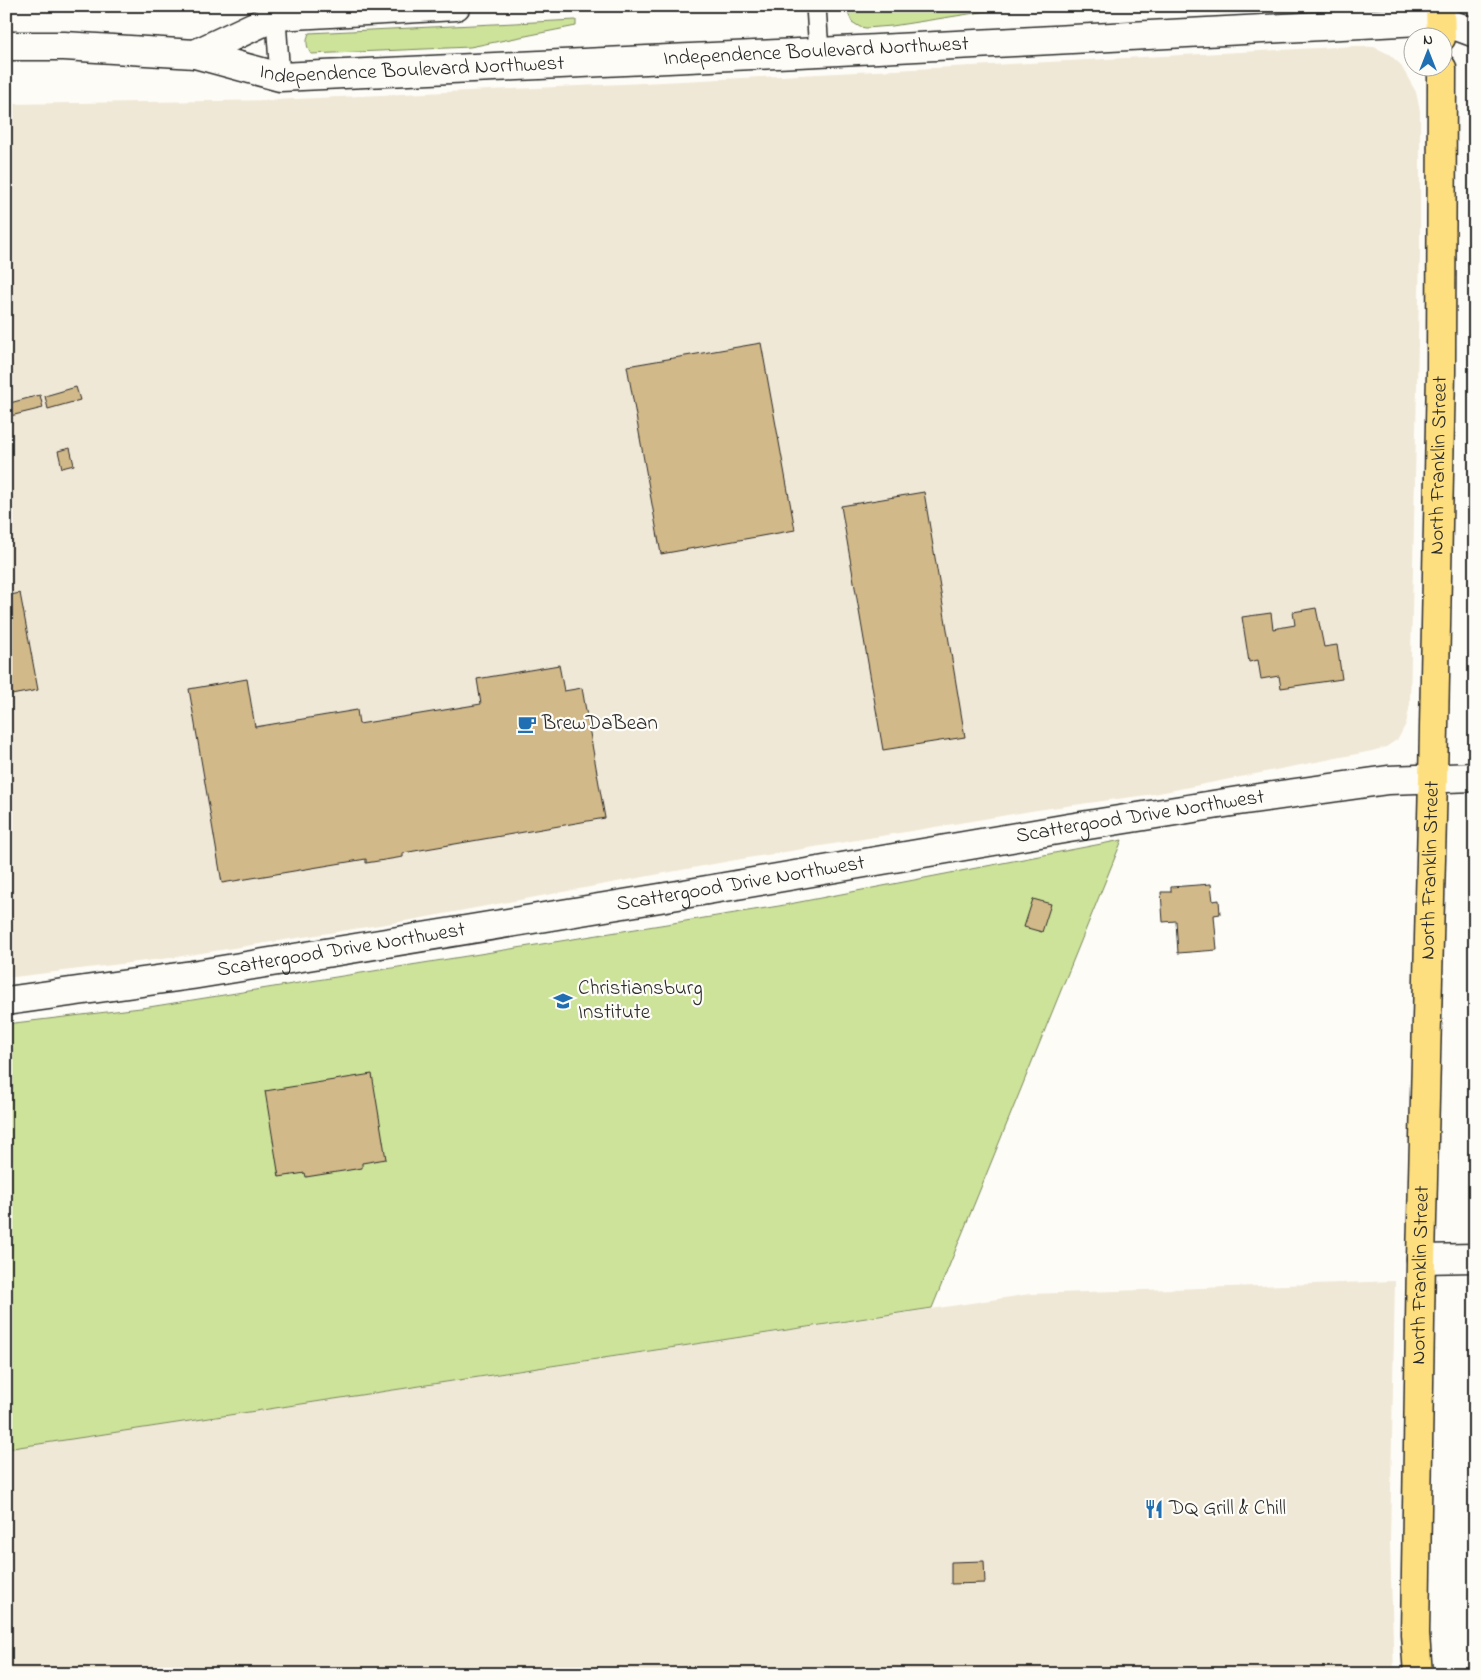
<svg xmlns="http://www.w3.org/2000/svg" width="1481" height="1680" font-family="'Indie Flower',sans-serif">
  <style>
    .built { fill: #f0e8d6 }
    .green { fill: #cde399; stroke: #7c8762 }
    .building { fill: #d2b989; stroke: #2b2b2b }
    .lines { fill: none; stroke-linecap: round; stroke-linejoin: round }
    .lane-casing { stroke: #2b2b2b; stroke-width: 22 }
    .street-casing { stroke: #2b2b2b; stroke-width: 31 }
    .secondary-casing { stroke: #2b2b2b; stroke-width: 31 }
    .primary-casing { stroke: #2b2b2b; stroke-width: 31 }
    .lane { stroke: #fdfcf7; stroke-width: 19 }
    .street { stroke: #fdfcf7; stroke-width: 28 }
    .secondary { stroke: #fdfcf7; stroke-width: 28 }
    .primary { stroke: #fedf80; stroke-width: 28 }
    .labels { text-anchor: middle; dominant-baseline: central; stroke-width: 4.5; stroke-linejoin: round; paint-order: stroke }
    .street-label { font-size: 21px; fill: #2b2b2b; stroke: #fdfcf7 }
    .poi-label { font-size: 21px; fill: #2b2b2b; stroke: #fdfcf7; text-anchor: start }
  </style>
  <rect width="100%" height="100%" fill="#fdfcf7"/>
  <filter id="ink" filterUnits="userSpaceOnUse"><feTurbulence type="fractalNoise" baseFrequency=".02" numOctaves="2"/><feDisplacementMap in="SourceGraphic" scale="10" xChannelSelector="R" yChannelSelector="G"/><feConvolveMatrix kernelMatrix="1 2 1 2 8 2 1 2 1" color-interpolation-filters="sRGB"/></filter>
  <g filter="url(#ink)">
    <!-- built -->
    <path class="built" d="M 1356,46 L 1374,47 L 1389,54 L 1400,64 L 1416,92 L 1420,111 L 1420,250 L 1410,704 L 1406,724 L 1398,739 L 1386,747 L 1372,751 L 1154,794 L 1037,810 L 730,861 L 411,920 L 170,958 L 6,978 L 6,104 L 274,100 L 643,83 Z
      M 1395,1281 L 1390,1543 L 1394,1674 L 6,1674 L 6,1449 L 1030,1294 Z"/>
    <!-- green -->
    <path class="green" d="M 849,6 L 1020,6 L 892,26 L 866,28 L 860,27 L 852,22 L 847,11 Z
      M 576,20 L 576,26 L 470,47 L 311,54 C 306,46 306,41 309,33 Z
      M 1122,840 L 932,1308 L 6,1449 L 6,1024 L 149,1007 L 779,906 Z"/>
    <!-- building -->
    <path class="building" d="M 761,343 L 795,530 L 661,554 L 627,366 Z
      M 76,387 L 80,400 L 48,409 L 45,396 Z
      M 40,395 L 43,408 L 6,417 L 6,404 Z
      M 70,448 L 74,465 L 62,468 L 58,451 Z
      M 924,492 L 965,737 L 883,750 L 841,506 Z
      M 20,593 L 38,690 L 6,696 L 6,596 Z
      M 1316,608 L 1324,647 L 1337,645 L 1342,679 L 1281,688 L 1279,676 L 1261,679 L 1258,660 L 1249,662 L 1242,617 L 1271,613 L 1273,629 L 1295,625 L 1293,612 Z
      M 559,665 L 564,691 L 582,688 L 605,818 L 403,853 L 403,857 L 366,863 L 366,859 L 222,883 L 189,689 L 247,679 L 255,727 L 357,710 L 359,724 L 481,704 L 477,679 Z
      M 1211,884 L 1213,901 L 1219,900 L 1220,914 L 1214,915 L 1217,950 L 1178,953 L 1176,921 L 1163,922 L 1161,892 L 1171,892 L 1171,887 Z
      M 1033,899 L 1051,904 L 1042,932 L 1024,927 Z
      M 372,1074 L 386,1159 L 362,1163 L 362,1168 L 306,1177 L 305,1173 L 279,1177 L 265,1091 Z
      M 984,1561 L 985,1583 L 951,1584 L 951,1562 Z"/>
    <g class="lines">
      <!-- lane casing -->
      <g class="lane-casing">
        <path id="lane" d="M 275,6 L 280,77
          M 816,6 L 819,52"/>
      </g>
      <!-- street casing -->
      <g class="street-casing">
        <g id="street">
          <path id="s1" d="M 6,1001 L 192,975 L 678,895 L 1069,828 L 1238,801 L 1388,780 L 1475,777"/>
          <path d="M 1421,1259 L 1475,1258"/>
        </g>
      </g>
      <!-- secondary casing -->
      <g class="secondary-casing">
        <g id="secondary">
          <path id="s2" d="M 6,46 L 64,46 L 195,54 L 280,77 L 819,52 L 1440,20 L 1475,33"/>
          <path d="M 195,54 L 276,16 L 456,6"/>
        </g>
      </g>
      <!-- primary casing -->
      <g class="primary-casing">
        <g id="primary">
          <path d="M 1440,6 L 1441,38"/>
          <path id="s3" d="M 1418,1674 L 1415,1634 L 1421,1259 L 1433,778 L 1441,372 L 1442,68"/>
        </g>
      </g>
      <!-- lane -->
      <use href="#lane" class="lane"/>
      <!-- street -->
      <use href="#street" class="street"/>
      <!-- secondary -->
      <use href="#secondary" class="secondary"/>
      <!-- primary -->
      <use href="#primary" class="primary"/>
    </g>
  </g>
  <!-- icons -->
  <defs>
    <g id="cafe-bare" transform="scale(1.5)"><path d="M-5.5-4.5H6V0H3Q3 3.5 0 3.5H-2.5Q-5.5 3.5-5.5 0ZM3-3.2v2h1.7v-2ZM-6 4.5H4V6H-6Z" fill="#1f6fb2" stroke="#fdfcf7" stroke-width="2.5" paint-order="stroke"/></g>
    <g id="school-bare" transform="scale(1.5)"><path d="M0-5L7-2L0 1L-7-2ZM-4 1L0 2.5L4 1V4Q0 6-4 4Z" fill="#1f6fb2" stroke="#fdfcf7" stroke-width="2.5" paint-order="stroke"/></g>
    <g id="restaurant-bare" transform="scale(1.5)"><path d="M-5-6h1v4h1v-4h1v4h1v-4h1v5L-1.5 .5V6h-2V.5L-5-1ZM5-6V6H3V1.5H1.5Q1.5-4 5-6Z" fill="#1f6fb2" stroke="#fdfcf7" stroke-width="2.5" paint-order="stroke"/></g>
  </defs>
  <g fill-rule="evenodd">
    <use href="#cafe-bare" x="527" y="724"/>
    <use href="#school-bare" x="563" y="1001"/>
    <use href="#restaurant-bare" x="1154" y="1509"/>
  </g>
  <g class="labels">
    <!-- street labels -->
    <g class="street-label">
      <text stroke="none"><textPath href="#s2" startOffset="814">Independence Boulevard Northwest</textPath></text>
      <text stroke="none"><textPath href="#s2" startOffset="409">Independence Boulevard Northwest</textPath></text>
      <text stroke="none"><textPath href="#s3" startOffset="1209">North Franklin Street</textPath></text>
      <text stroke="none"><textPath href="#s1" startOffset="1149">Scattergood Drive Northwest</textPath></text>
      <text stroke="none"><textPath href="#s3" startOffset="804">North Franklin Street</textPath></text>
      <text stroke="none"><textPath href="#s1" startOffset="744">Scattergood Drive Northwest</textPath></text>
      <text stroke="none"><textPath href="#s1" startOffset="339">Scattergood Drive Northwest</textPath></text>
      <text stroke="none"><textPath href="#s3" startOffset="399">North Franklin Street</textPath></text>
    </g>
    <!-- poi labels -->
    <g class="poi-label">
      <text x="542" y="724">BrewDaBean</text>
      <text x="578" y="989">Christiansburg<tspan x="578" dy="24">Institute</tspan></text>
      <text x="1169" y="1509">DQ Grill &amp; Chill</text>
    </g>
  </g>
  <!-- margin -->
  <rect width="1481" height="1680" fill="none" stroke="#fdfcf7" stroke-width="25"/>
  <rect x="12" y="12" width="1456" height="1655" fill="none" stroke="#2b2b2b" stroke-width="2" filter="url(#ink)"/>
  <!-- north arrow -->
  <g transform="translate(1428 52)"><circle r="24" fill="#fdfcf7" stroke="#a9a8a5"/>
  <path d="M0-4L9 19L0 12L-9 19Z" fill="#1f6fb2"/>
  <text y="-8" font-size="14" font-weight="bold" text-anchor="middle" fill="#2b2b2b">N</text>
  </g>
</svg>
